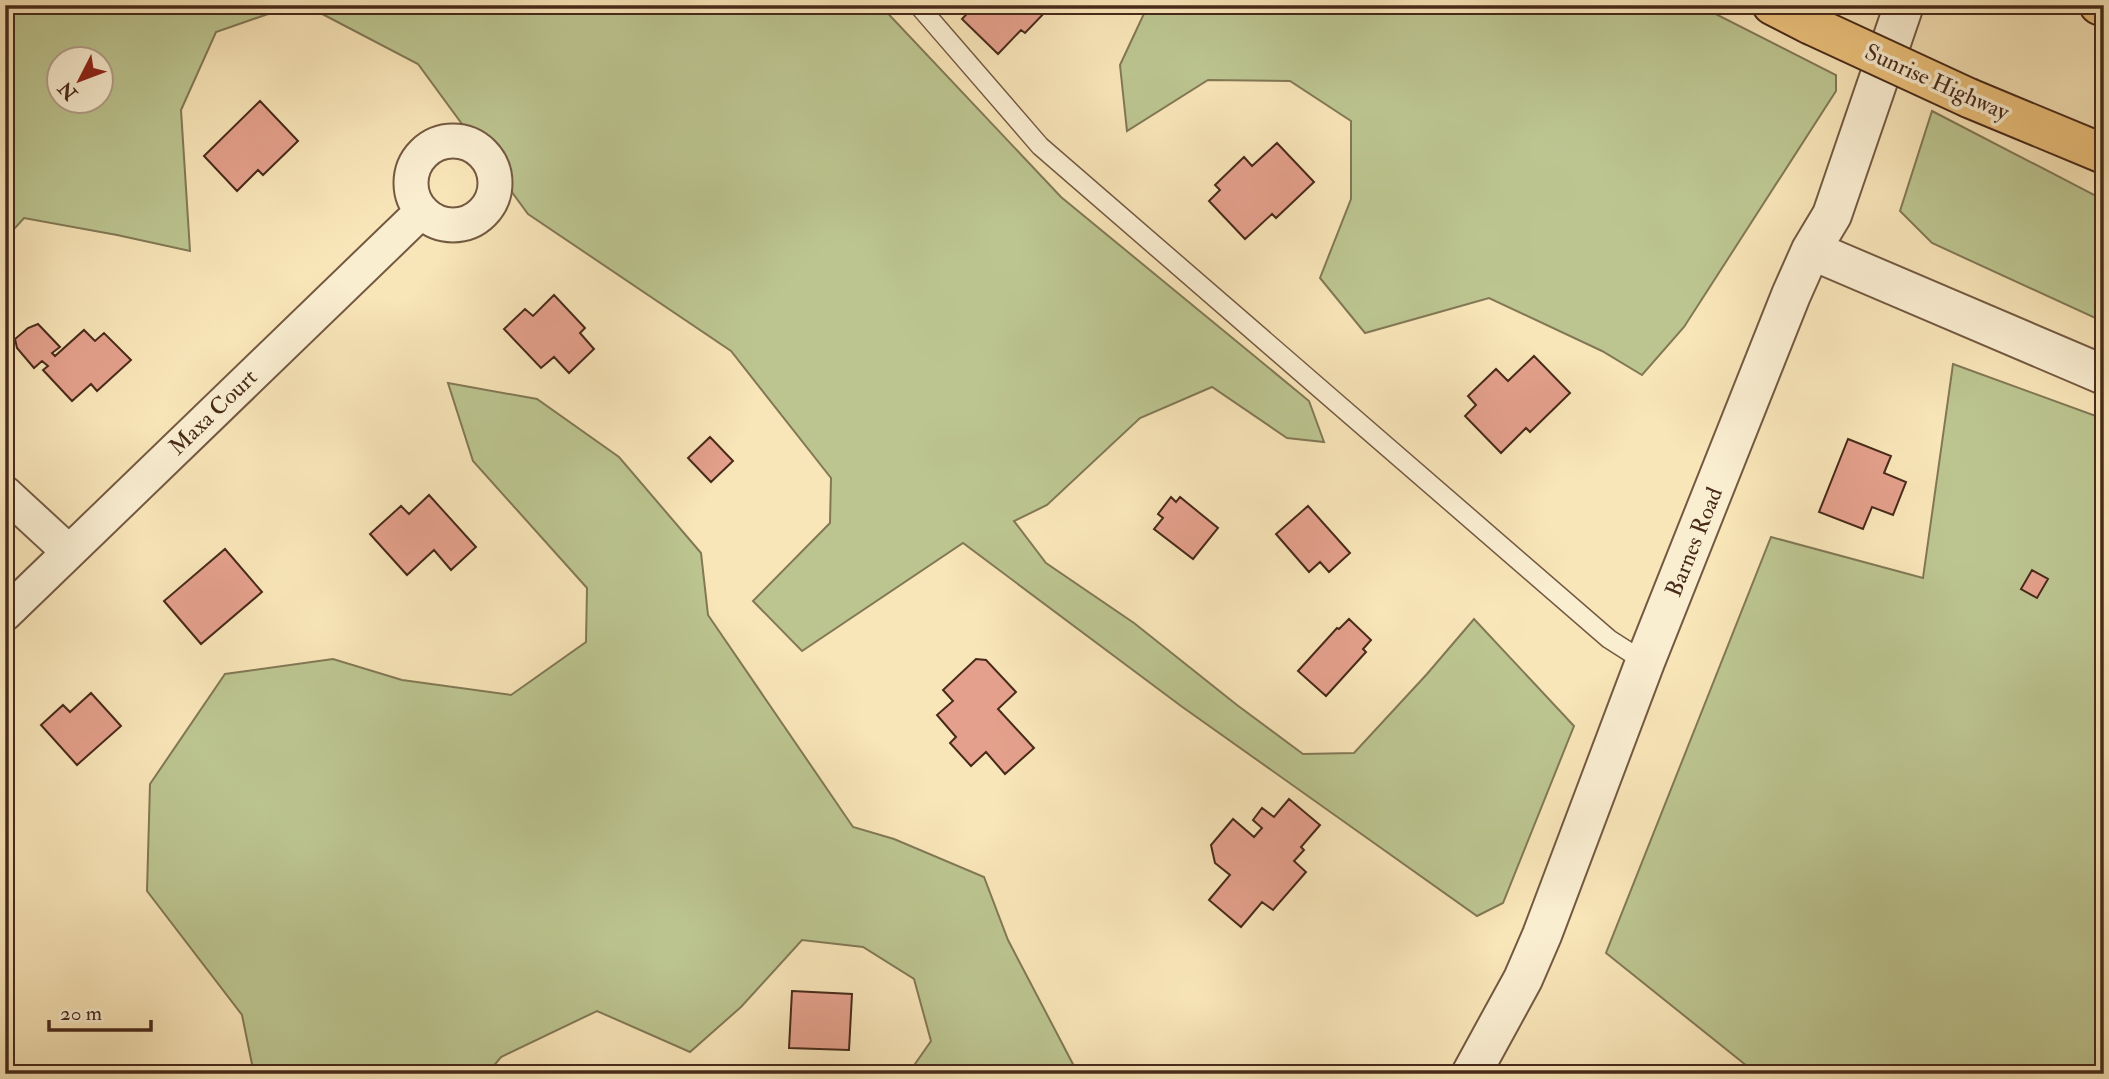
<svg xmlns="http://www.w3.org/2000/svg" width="2109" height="1079" font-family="'IM FELL Double Pica',serif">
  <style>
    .green { fill: #bcc590; stroke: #827855; stroke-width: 2; fill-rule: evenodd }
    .building { fill: #e4a08c; stroke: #482a1a; stroke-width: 2 }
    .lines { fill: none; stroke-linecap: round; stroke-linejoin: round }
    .service-casing { stroke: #745942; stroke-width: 21 }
    .minor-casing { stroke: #745942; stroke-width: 37 }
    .tertiary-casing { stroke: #745942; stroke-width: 42 }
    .motorway-casing { stroke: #482a1a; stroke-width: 42 }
    .service { stroke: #faeed1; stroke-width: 18 }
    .minor { stroke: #faeed1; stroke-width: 33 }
    .tertiary { stroke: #faeed1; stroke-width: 38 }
    .motorway { stroke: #ecc27c; stroke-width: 38 }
    .motorway-bridge-casing { stroke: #482a1a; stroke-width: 42; stroke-linecap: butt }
    .motorway-bridge { stroke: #ecc27c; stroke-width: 38 }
    .labels { text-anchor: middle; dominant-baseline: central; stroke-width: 7; stroke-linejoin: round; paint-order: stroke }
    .street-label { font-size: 23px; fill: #482a1a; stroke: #faeed1 }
  </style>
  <rect width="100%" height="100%" fill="#f8e5b8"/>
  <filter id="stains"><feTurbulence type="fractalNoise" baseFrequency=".00286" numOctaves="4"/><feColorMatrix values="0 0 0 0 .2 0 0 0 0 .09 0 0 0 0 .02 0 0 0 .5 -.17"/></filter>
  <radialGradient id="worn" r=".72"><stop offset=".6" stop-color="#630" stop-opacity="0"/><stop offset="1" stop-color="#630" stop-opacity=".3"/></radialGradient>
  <!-- green -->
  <path class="green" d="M 5,5 L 294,5 L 216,32 L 181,110 L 190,251 L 117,235 L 24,218 L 5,239 ZM 60,60 L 102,60 L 102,102 L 60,102 Z
    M 305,5 L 880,5 L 1061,197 L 1309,401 L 1324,442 L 1287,438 L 1212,387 L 1140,418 L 1047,505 L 1014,521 L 1046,563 L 1134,623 L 1237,705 L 1303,754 L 1354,753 L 1427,674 L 1474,619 L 1574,726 L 1503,903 L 1477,916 L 1181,706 L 963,543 L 802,651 L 753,601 L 830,523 L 831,478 L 731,351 L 528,214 L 418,64 Z
    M 1148,5 L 1698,5 L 1836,75 L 1836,91 L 1684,327 L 1642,375 L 1602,351 L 1489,298 L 1365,333 L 1320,278 L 1351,199 L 1351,121 L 1290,81 L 1208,80 L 1127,131 L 1120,65 Z
    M 1932,111 L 2104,200 L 2104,322 L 1932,243 L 1900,211 Z
    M 1953,364 L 2104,419 L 2104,1074 L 1757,1074 L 1606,953 L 1771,537 L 1923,578 Z
    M 448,383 L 537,399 L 619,457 L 701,553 L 708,615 L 853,827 L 894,839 L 984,877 L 1008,940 L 1075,1068 L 1082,1074 L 908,1074 L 931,1041 L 914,979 L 863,947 L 802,940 L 741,1007 L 690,1052 L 597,1011 L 501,1057 L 487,1074 L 254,1074 L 242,1015 L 147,891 L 150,784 L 225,674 L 333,659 L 402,680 L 511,695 L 586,642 L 587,588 L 473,461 Z"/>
  <!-- building -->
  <path class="building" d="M 975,5 L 1052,5 L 1025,33 L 1021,30 L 998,54 L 962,19 Z
    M 260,101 L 298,141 L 263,175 L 258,170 L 237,191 L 204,156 Z
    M 1277,143 L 1314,182 L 1276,218 L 1272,214 L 1245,239 L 1209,201 L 1220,190 L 1215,185 L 1244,157 L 1252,166 Z
    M 554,295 L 585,328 L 580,333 L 594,349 L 569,373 L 554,357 L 541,368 L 504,329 L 525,309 L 533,316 Z
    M 38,324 L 60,347 L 52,353 L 55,356 L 84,330 L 95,341 L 104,333 L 131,360 L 97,391 L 91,384 L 72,401 L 43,370 L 48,366 L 42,361 L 34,368 L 17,348 L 15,339 L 28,328 Z
    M 1534,356 L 1570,393 L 1530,432 L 1526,428 L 1501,453 L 1465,416 L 1476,405 L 1468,396 L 1496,369 L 1508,381 Z
    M 710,437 L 733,461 L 711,482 L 688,458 Z
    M 1848,439 L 1891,456 L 1884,473 L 1906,482 L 1893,515 L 1872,507 L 1863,529 L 1819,512 Z
    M 429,495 L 476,547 L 451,570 L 434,550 L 407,575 L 370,534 L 401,506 L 409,514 Z
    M 1171,497 L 1176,502 L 1180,497 L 1218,528 L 1193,559 L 1154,529 L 1163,518 L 1158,514 Z
    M 1308,506 L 1350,553 L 1329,572 L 1320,562 L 1309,572 L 1276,534 Z
    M 225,549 L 262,592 L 201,644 L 164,601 Z
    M 2032,570 L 2048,579 L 2037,598 L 2021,589 Z
    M 1349,619 L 1371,640 L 1363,649 L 1366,652 L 1326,696 L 1298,671 L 1337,628 L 1339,629 Z
    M 976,659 L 986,660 L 1016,692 L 998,709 L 1034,748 L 1005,774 L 986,752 L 971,766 L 950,743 L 956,737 L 937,715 L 953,701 L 943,690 Z
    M 91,693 L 121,726 L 77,765 L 41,725 L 63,705 L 70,712 Z
    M 1289,799 L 1320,825 L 1301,847 L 1304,850 L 1294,861 L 1306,872 L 1273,910 L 1262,902 L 1241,927 L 1209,900 L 1230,875 L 1215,863 L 1211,845 L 1233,819 L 1254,837 L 1262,828 L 1253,820 L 1262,808 L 1274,817 Z
    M 792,991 L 852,994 L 849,1050 L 789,1048 Z"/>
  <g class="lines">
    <!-- service casing -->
    <g class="service-casing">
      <path id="service" d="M 918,5 L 1040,146 L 1609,639 L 1645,662"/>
    </g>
    <!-- minor casing -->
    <g class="minor-casing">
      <path id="minor" d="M411 183a42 42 0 1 1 84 0a42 42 0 1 1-84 0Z
        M 5,493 L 69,552
        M 5,614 L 422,211"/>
    </g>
    <!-- tertiary casing -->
    <g class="tertiary-casing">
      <path id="tertiary" d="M 1811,250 L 2104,375
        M 1471,1074 L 1523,979 L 1542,935 L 1645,662 L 1791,295 L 1811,250 L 1832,215 L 1904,5"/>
    </g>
    <!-- motorway casing -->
    <g class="motorway-casing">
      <path id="motorway" d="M 1772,5 L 1811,25
        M 2099,5 L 2104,7
        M 1969,98 L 2104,154"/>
    </g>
    <!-- service -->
    <use href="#service" class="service"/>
    <!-- minor -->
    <use href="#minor" class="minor"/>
    <!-- tertiary -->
    <use href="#tertiary" class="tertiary"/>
    <!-- motorway -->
    <use href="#motorway" class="motorway"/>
    <!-- motorway-bridge casing -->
    <g class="motorway-bridge-casing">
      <path id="motorway-bridge" d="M 1811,25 L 1969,98"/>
    </g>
    <!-- motorway-bridge -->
    <use href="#motorway-bridge" class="motorway-bridge"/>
  </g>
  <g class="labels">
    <!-- street labels -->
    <g class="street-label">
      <text transform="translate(1937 82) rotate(24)">Sunrise Highway</text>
      <text transform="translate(213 412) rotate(-44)">Maxa Court</text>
      <text transform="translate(1694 542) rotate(-68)">Barnes Road</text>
    </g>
  </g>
  <!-- margin -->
  <rect width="2109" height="1079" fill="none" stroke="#f8e5b8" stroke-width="28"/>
  <rect x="7" y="7" width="2095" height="1065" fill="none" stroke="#482a1a" stroke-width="3.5"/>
  <rect x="14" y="14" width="2081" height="1051" fill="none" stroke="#482a1a" stroke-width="2"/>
  <!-- north arrow -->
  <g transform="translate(80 80) rotate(228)"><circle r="33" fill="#faeed1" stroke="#b3a088" stroke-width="2"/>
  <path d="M0-5L12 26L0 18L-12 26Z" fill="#8f2418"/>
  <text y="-10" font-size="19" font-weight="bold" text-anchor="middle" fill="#482a1a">N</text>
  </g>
  <!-- scale -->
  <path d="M49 1020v10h102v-10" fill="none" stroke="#482a1a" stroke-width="3.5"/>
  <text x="60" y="1020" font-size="21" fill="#482a1a" stroke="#faeed1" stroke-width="5" paint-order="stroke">20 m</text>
  <rect width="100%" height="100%" filter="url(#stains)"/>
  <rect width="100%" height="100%" fill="url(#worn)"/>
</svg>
